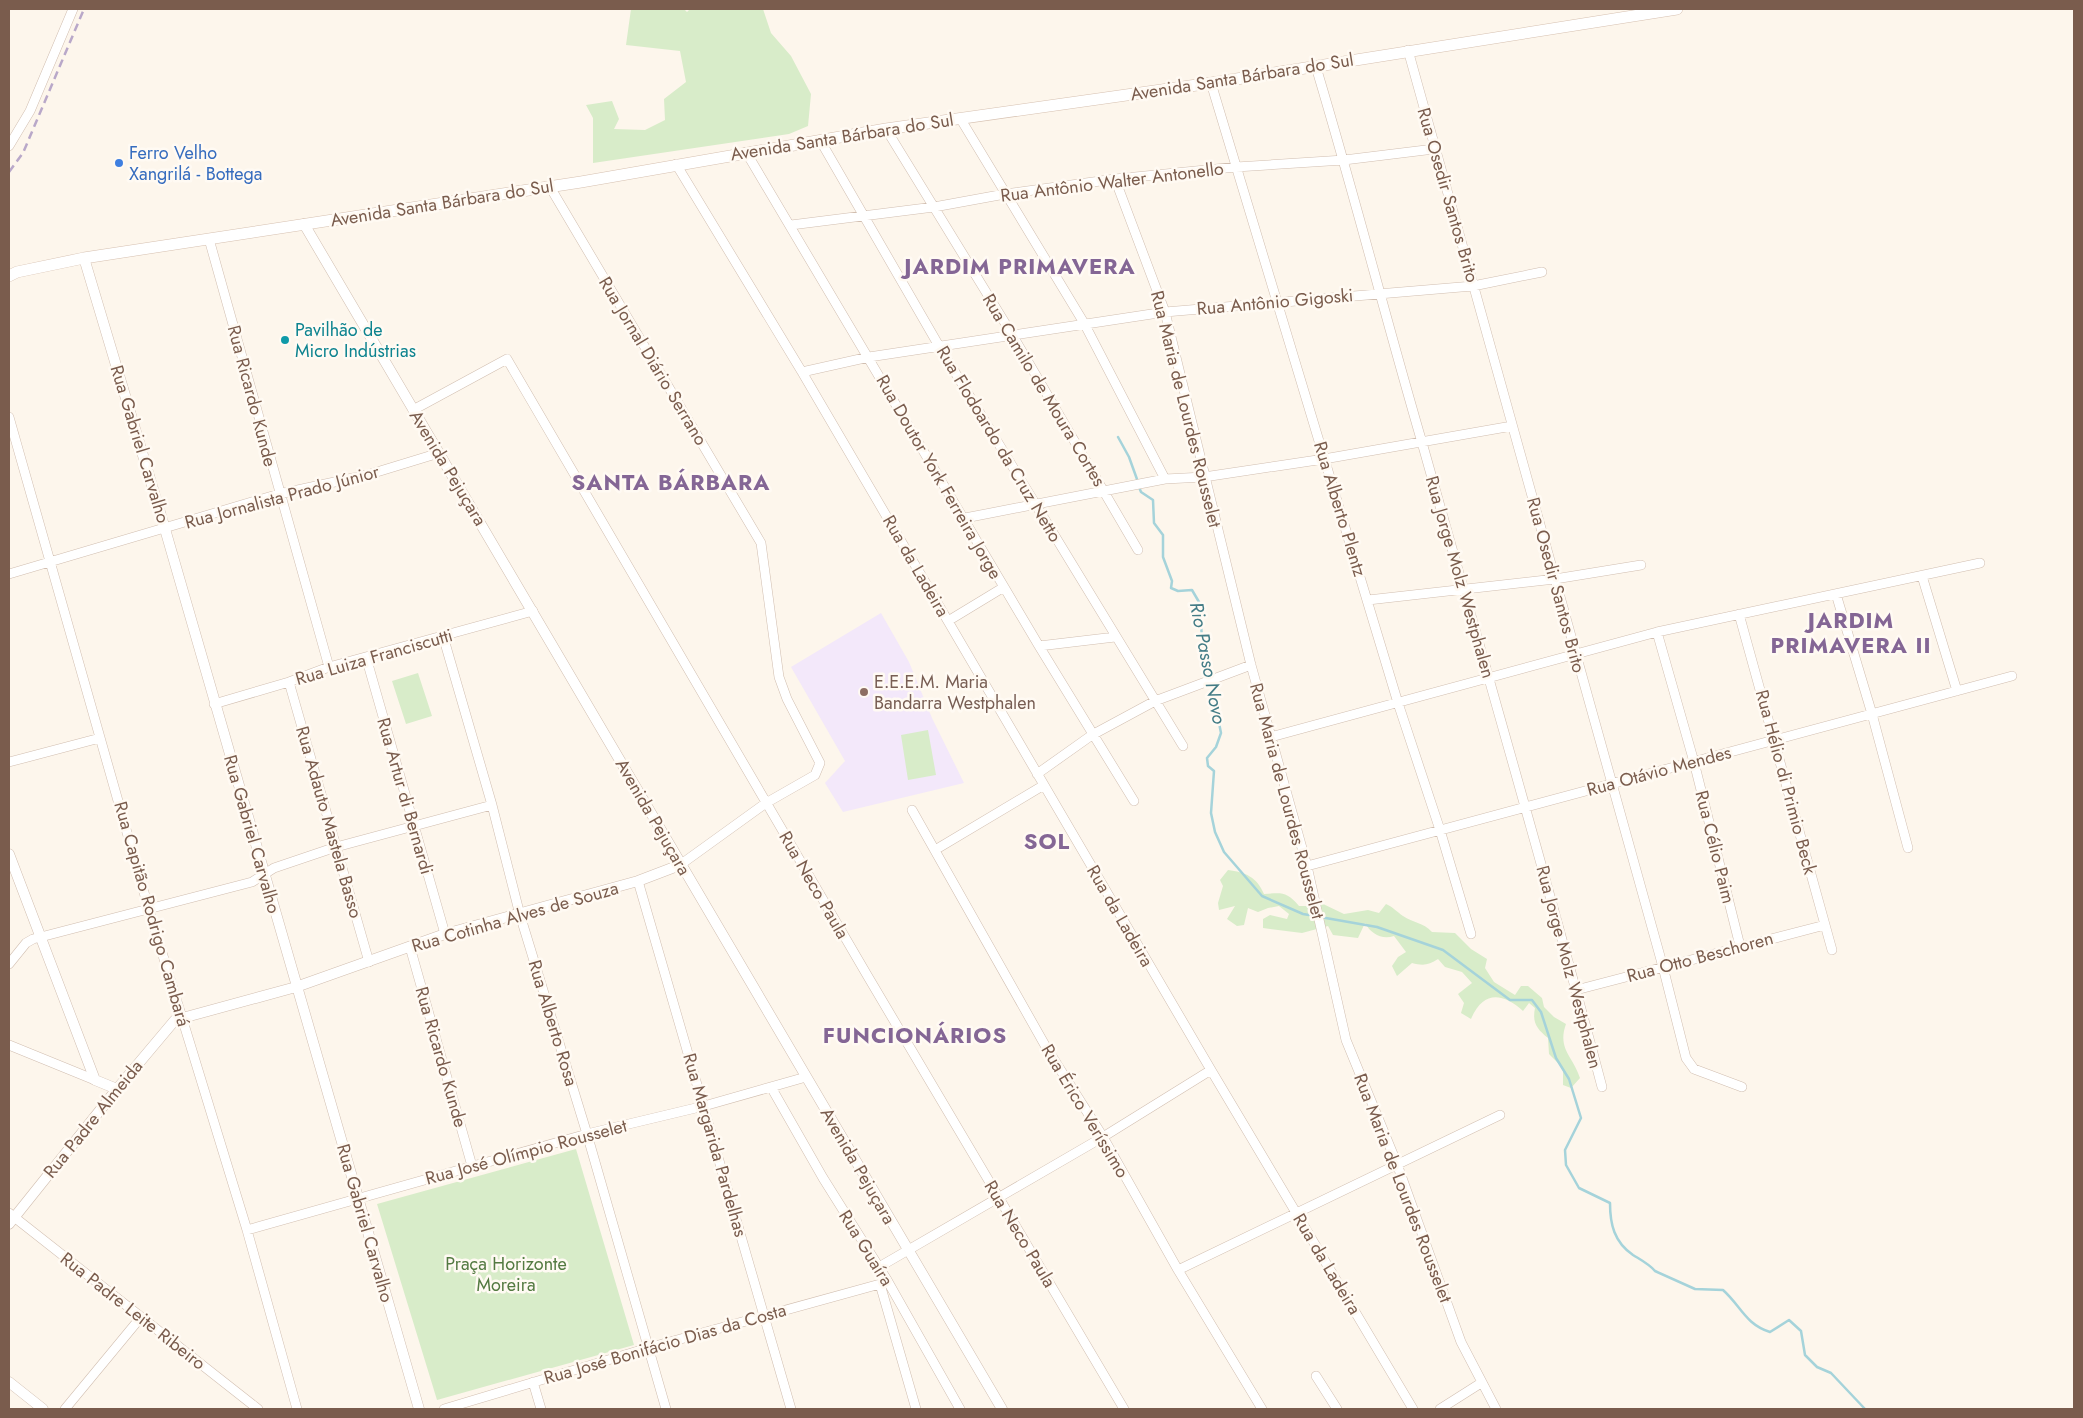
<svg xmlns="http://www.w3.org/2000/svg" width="2083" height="1418" font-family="Jost,sans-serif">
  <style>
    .education { fill: #f3e8fa }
    .green { fill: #d8ecc9 }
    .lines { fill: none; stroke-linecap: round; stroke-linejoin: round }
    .stream { stroke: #a5d3da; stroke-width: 2.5 }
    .minor-casing { stroke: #d1beb0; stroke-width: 10 }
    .tertiary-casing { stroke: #d1beb0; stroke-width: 11 }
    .secondary-casing { stroke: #d6c0b0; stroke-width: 12 }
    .minor { stroke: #fff; stroke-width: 9 }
    .tertiary { stroke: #fff; stroke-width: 10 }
    .secondary { stroke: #fff; stroke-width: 11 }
    .rail { stroke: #b9a8c9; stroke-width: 2.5; stroke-dasharray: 8 5; stroke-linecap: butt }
    .shop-dot { fill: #3f7fe0; stroke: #fffaf3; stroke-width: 2 }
    .culture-dot { fill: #0f9aa8; stroke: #fffaf3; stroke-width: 2 }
    .education-dot { fill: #8d6e63; stroke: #fffaf3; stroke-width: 2 }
    .labels { text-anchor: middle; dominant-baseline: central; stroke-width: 5; stroke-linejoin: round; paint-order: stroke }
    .street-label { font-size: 18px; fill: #7a5c4d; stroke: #fffaf3 }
    .shop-label { font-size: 18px; fill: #366cbe; stroke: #fffaf3; text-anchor: start }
    .culture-label { font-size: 18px; fill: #0d838f; stroke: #fffaf3; text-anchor: start }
    .education-label { font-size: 18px; fill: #785e54; stroke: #fffaf3; text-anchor: start }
    .park-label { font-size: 18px; fill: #537a41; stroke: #fffaf3 }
    .water-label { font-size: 19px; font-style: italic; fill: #437c86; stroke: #fffaf3 }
    .district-label { font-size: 22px; font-weight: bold; letter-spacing: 1px; fill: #846695; stroke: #fffaf3 }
  </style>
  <rect width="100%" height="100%" fill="#fdf6ec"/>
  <!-- education -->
  <path class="education" d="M 881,613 L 909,662 L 932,718 L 964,783 L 843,812 L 825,783 L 845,761 L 791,667 Z"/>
  <!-- green -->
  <path class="green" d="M 631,9 L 684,9 L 687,12 L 690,9 L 763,9 L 771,33 L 791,56 L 811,94 L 808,126 L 789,134 L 593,163 L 593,118 L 586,105 L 612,101 L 619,119 L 614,129 L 645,130 L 665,120 L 664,99 L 686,82 L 680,51 L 626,45 Z
    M 418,673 L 432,716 L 406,724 L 392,681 Z
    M 928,730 L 936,775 L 908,780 L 901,735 Z
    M 1228,870 C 1245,872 1257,877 1264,894 C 1282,893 1286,891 1299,906 L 1313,906 L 1321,903 L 1344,914 L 1368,910 L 1379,913 L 1386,904 C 1393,907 1397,912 1403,916 C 1413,923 1423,922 1432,932 L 1455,933 L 1471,949 L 1487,959 L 1485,968 L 1494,982 L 1515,995 L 1521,986 L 1528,986 L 1542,998 L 1544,1007 L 1554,1017 L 1566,1024 C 1557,1049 1573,1056 1580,1078 L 1571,1088 L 1563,1085 L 1563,1068 L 1549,1054 L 1548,1038 C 1537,1029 1532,1023 1535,1008 L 1529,1003 L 1523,1011 C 1502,992 1483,991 1471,1019 L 1461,1013 L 1464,1003 L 1458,994 L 1472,983 L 1462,972 L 1445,967 L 1438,959 C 1429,965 1423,966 1412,963 L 1397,976 L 1392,966 L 1398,957 L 1406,952 L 1394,936 C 1382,940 1371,934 1365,923 L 1358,938 L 1333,935 L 1328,926 L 1302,933 L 1263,928 L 1263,919 L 1270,915 L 1287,919 L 1289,914 L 1279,906 L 1268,908 L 1258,912 L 1248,908 L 1244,925 L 1237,926 L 1227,919 L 1235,906 L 1219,910 L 1218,903 L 1223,886 L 1220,880 Z
    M 576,1149 L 634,1345 L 437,1400 L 377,1204 Z"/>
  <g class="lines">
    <!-- stream -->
    <path class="stream" d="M 1118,437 L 1129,457 L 1138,482
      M 1139,487 L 1141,492 L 1153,500 L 1154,523 L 1163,535 L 1163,557 L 1172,581 L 1171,588 L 1178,591 L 1192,590 L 1199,602 L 1202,637 L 1210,678
      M 1211,683 L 1221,733 L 1216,747 L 1207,758 L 1208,766 L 1214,771 L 1211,813 L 1215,832 L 1224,852 L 1262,896 L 1303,914 L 1315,916
      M 1320,917 L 1377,927 L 1443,950 L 1510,1000 L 1532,1000 L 1541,1012 L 1556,1058 L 1569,1079 L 1581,1118 L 1565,1150 L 1566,1165 L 1579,1188 L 1610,1203 C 1610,1224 1614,1242 1633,1255 C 1641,1260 1649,1264 1655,1271 L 1695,1289 L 1723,1290 C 1741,1306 1745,1324 1770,1332 L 1789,1320 L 1801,1331 L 1805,1355 L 1817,1367 L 1831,1373 L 1865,1409"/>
    <!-- minor casing -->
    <g class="minor-casing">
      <path id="minor" d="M 1408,50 L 1663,967 L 1686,1058 L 1694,1069 L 1742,1087
        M 1316,67 C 1354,193 1386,320 1423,446 C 1483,659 1545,872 1602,1087
        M 1211,83 L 1398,703 L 1440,830 L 1471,934
        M 960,118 L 1084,323 L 1165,479
        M 886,129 L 1013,336 L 1138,550
        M 820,140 L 939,346 L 1183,746
        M 9,146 L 30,111 L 73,9
        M 746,152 L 1039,646 L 1134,801
        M 676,164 L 802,372 L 1211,1070 L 1413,1409
        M 1115,179 L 1165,312 L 1251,665 L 1307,866 L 1346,1040 L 1397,1164 L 1461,1342 L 1496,1409
        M 550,187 L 761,543 L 779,677 L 787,699 L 820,763 L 815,775 L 766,803 L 680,865
        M 791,225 L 934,207 L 1005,194 L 1115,179 L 1236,167 L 1344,160 L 1434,149
        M 209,239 L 329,667
        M 802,372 L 869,357 L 1165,312 L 1473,286 L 1542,272
        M 413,410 L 507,359 L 867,975 L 1124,1409
        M 9,417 L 149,910 L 247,1230 L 297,1409
        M 965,518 L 1165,479 L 1204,477 L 1324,459 L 1512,426
        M 9,574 L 279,494 L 367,475 L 439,453
        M 1922,576 L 1957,691
        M 1836,594 L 1872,714 L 1908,848
        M 1368,600 L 1555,579 L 1641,565
        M 1739,614 L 1832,950
        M 948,621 L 1004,587
        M 1657,632 L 1694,762 L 1740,946
        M 443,636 L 492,805 L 520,915 L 587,1134 L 666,1409
        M 1039,646 L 1115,637
        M 366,657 L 445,934
        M 289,682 L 369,962
        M 214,704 L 289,682 L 329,667 L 533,611
        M 1271,737 L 1657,632 L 1980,563
        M 9,762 L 100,738
        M 1037,774 L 1092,735 L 1155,701 L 1251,665
        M 912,810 L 1046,1047 L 1103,1137 L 1178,1270 L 1262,1409
        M 935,850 L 1044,785
        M 1307,866 L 2012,676
        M 638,881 L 791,1409
        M 410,947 L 472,1166
        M 9,964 L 26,943 L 33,939 L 252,882 L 274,868 L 336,847 L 492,805
        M 1576,990 L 1825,925
        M 9,1045 L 95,1080
        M 771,1087 L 823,1178 L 887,1280 L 960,1409
        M 9,1213 L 258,1409
        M 247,1230 L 587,1134 L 704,1106 L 806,1077
        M 879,1267 L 1103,1137 L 1211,1070
        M 1178,1270 L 1500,1115
        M 880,1284 L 916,1409
        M 1316,1376 L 1337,1409
        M 533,1382 L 541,1409
        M 65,1409 L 141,1317
        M 444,1409 L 648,1348 L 880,1284 L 887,1280
        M 1440,1409 L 1481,1383"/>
    </g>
    <!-- tertiary casing -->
    <g class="tertiary-casing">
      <path id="tertiary" d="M 304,224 L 1002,1409
        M 84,258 L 165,529 L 419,1409
        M 9,854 L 95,1080 L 117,1089
        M 9,1224 L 117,1089 L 175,1020 L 296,987 L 445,934 L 638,881 L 680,865
        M 9,1382 L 43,1409"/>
    </g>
    <!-- secondary casing -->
    <g class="secondary-casing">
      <path id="secondary" d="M 9,276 L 17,272 L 84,258 L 581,182 L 886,129 L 1211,83 L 1677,9"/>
    </g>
    <!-- minor -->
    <use href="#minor" class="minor"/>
    <!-- tertiary -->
    <use href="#tertiary" class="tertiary"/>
    <!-- secondary -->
    <use href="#secondary" class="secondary"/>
    <!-- rail -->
    <path class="rail" d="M 9,172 L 23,153 L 84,9"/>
  </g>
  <!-- markers -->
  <circle class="shop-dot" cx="119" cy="163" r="5"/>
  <circle class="culture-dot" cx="285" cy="340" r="5"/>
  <circle class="education-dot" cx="864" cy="692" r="5"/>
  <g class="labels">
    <!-- street labels -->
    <g class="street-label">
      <text transform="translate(1242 77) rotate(-9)">Avenida Santa Bárbara do Sul</text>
      <text transform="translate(842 137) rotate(-9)">Avenida Santa Bárbara do Sul</text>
      <text transform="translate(1112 182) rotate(-7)">Rua Antônio Walter Antonello</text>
      <text transform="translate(1448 195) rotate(74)">Rua Osedir Santos Brito</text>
      <text transform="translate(442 203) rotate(-9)">Avenida Santa Bárbara do Sul</text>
      <text transform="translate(1275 302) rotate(-5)">Rua Antônio Gigoski</text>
      <text transform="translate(653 361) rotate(59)">Rua Jornal Diário Serrano</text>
      <text transform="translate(1044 390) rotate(59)">Rua Camilo de Moura Cortes</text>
      <text transform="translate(252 396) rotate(75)">Rua Ricardo Kunde</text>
      <text transform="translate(1186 409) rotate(76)">Rua Maria de Lourdes Rousselet</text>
      <text transform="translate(140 444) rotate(73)">Rua Gabriel Carvalho</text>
      <text transform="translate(999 444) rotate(59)">Rua Flodoardo da Cruz Netto</text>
      <text transform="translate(448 468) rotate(59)">Avenida Pejuçara</text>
      <text transform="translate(939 477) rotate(60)">Rua Doutor York Ferreira Jorge</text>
      <text transform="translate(282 497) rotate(-15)">Rua Jornalista Prado Júnior</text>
      <text transform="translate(1340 509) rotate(73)">Rua Alberto Plentz</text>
      <text transform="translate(916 566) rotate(60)">Rua da Ladeira</text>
      <text transform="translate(1460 577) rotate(74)">Rua Jorge Molz Westphalen</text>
      <text transform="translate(1556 585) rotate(75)">Rua Osedir Santos Brito</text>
      <text transform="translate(374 657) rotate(-16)">Rua Luiza Franciscutti</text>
      <text transform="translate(1659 771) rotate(-15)">Rua Otávio Mendes</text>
      <text transform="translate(1786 782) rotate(75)">Rua Hélio di Primio Beck</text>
      <text transform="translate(405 796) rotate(74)">Rua Artur di Bernardi</text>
      <text transform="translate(1287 801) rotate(75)">Rua Maria de Lourdes Rousselet</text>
      <text transform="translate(653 817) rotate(60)">Avenida Pejuçara</text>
      <text transform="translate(329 822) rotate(74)">Rua Adauto Mastela Basso</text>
      <text transform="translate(252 834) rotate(74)">Rua Gabriel Carvalho</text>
      <text transform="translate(1715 847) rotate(76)">Rua Célio Paim</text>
      <text transform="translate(814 885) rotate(60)">Rua Neco Paula</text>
      <text transform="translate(152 914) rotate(74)">Rua Capitão Rodrigo Cambará</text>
      <text transform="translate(1120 916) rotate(60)">Rua da Ladeira</text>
      <text transform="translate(515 917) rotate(-16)">Rua Cotinha Alves de Souza</text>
      <text transform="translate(1700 957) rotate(-15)">Rua Otto Beschoren</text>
      <text transform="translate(1569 967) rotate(75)">Rua Jorge Molz Westphalen</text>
      <text transform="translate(553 1023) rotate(73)">Rua Alberto Rosa</text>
      <text transform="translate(441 1057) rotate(74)">Rua Ricardo Kunde</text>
      <text transform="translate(1085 1111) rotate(59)">Rua Érico Veríssimo</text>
      <text transform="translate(93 1119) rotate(-51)">Rua Padre Almeida</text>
      <text transform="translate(715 1145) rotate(74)">Rua Margarida Pardelhas</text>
      <text transform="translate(526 1152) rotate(-15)">Rua José Olímpio Rousselet</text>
      <text transform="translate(858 1166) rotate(60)">Avenida Pejuçara</text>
      <text transform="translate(1403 1188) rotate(69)">Rua Maria de Lourdes Rousselet</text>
      <text transform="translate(365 1223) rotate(74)">Rua Gabriel Carvalho</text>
      <text transform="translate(1020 1234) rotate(59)">Rua Neco Paula</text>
      <text transform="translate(866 1248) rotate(58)">Rua Guaíra</text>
      <text transform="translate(1327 1264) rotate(59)">Rua da Ladeira</text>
      <text transform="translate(133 1311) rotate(38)">Rua Padre Leite Ribeiro</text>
      <text transform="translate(665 1344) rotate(-16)">Rua José Bonifácio Dias da Costa</text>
    </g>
    <!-- shop labels -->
    <g class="shop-label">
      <text x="129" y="153">Ferro Velho<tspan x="129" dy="21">Xangrilá - Bottega</tspan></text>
    </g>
    <!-- culture labels -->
    <g class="culture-label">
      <text x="295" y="330">Pavilhão de<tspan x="295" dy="21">Micro Indústrias</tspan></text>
    </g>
    <!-- education labels -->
    <g class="education-label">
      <text x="874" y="682">E.E.E.M. Maria<tspan x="874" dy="21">Bandarra Westphalen</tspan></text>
    </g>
    <!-- park labels -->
    <g class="park-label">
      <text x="506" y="1264">Praça Horizonte<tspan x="506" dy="21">Moreira</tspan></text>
    </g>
    <!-- water labels -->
    <g class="water-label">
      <text transform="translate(1208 663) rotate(79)">Rio Passo Novo</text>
    </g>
    <!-- district labels -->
    <g class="district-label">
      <text x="1020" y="266">JARDIM PRIMAVERA</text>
      <text x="671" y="482">SANTA BÁRBARA</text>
      <text x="1851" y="620">JARDIM<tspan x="1851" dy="25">PRIMAVERA II</tspan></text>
      <text x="1047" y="841">SOL</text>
      <text x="915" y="1035">FUNCIONÁRIOS</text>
    </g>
  </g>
  <!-- border -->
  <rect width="2083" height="1418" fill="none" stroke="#7a5c4d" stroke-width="20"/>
</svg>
